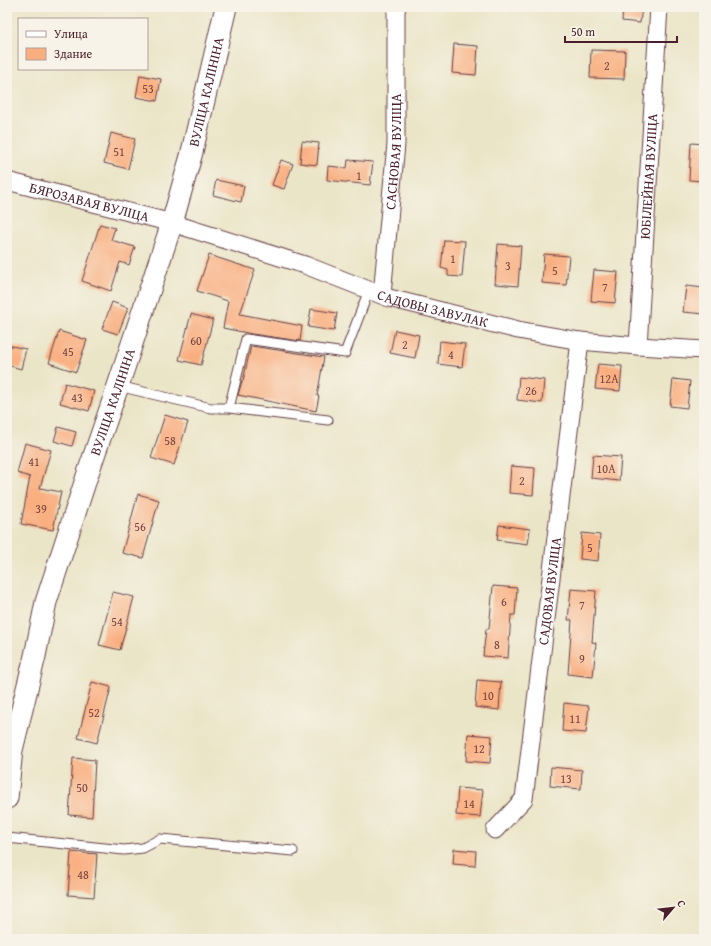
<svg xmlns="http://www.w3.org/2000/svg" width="711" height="946" font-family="'Gentium Book Plus',serif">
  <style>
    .building { fill: #f9ae7f }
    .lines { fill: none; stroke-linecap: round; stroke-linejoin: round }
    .service-casing { stroke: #623d43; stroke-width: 11 }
    .minor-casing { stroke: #623d43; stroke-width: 19 }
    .tertiary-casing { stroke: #623d43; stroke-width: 23 }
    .service { stroke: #fff; stroke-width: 9 }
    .minor { stroke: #fff; stroke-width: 17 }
    .tertiary { stroke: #fff; stroke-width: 21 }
    .labels { text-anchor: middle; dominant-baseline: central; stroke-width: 3; stroke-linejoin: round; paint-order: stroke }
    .number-label { font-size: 12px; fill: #764340 }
    .street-label { font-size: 14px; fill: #4a1f2b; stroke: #f7f3e8 }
  </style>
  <rect width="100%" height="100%" fill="#f7f3e8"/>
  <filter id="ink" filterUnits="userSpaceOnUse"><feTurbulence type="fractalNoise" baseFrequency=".025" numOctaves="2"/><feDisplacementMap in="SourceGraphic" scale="8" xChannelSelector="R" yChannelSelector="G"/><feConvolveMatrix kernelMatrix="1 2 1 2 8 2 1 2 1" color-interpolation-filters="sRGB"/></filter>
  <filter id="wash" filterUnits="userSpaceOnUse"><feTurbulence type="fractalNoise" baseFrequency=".012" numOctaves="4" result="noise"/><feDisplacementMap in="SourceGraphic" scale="16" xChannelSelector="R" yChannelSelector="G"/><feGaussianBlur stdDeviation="0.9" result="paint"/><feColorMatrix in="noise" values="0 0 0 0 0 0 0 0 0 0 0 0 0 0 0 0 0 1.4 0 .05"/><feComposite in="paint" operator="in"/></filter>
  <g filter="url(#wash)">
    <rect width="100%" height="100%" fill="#ebe5c8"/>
    <g id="blocks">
      <!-- building -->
      <path class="building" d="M 623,7 L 642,7 L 640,23 L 622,21 Z
        M 454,44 L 478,46 L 476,75 L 452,73 Z
        M 591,50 L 625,51 L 624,79 L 590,78 Z
        M 140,75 L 161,79 L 157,101 L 136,97 Z
        M 111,133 L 135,139 L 128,169 L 104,163 Z
        M 302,141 L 319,143 L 317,165 L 300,163 Z
        M 691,143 L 704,144 L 704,181 L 689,180 Z
        M 281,160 L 293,164 L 284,189 L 272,185 Z
        M 348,160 L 373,162 L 370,185 L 327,180 L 328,166 L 347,168 Z
        M 216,180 L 244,186 L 241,202 L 213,195 Z
        M 100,224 L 115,228 L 111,240 L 135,247 L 129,265 L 120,262 L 111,291 L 82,281 Z
        M 444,240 L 465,241 L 462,277 L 448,276 L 448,270 L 441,268 Z
        M 498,244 L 521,246 L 518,286 L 495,284 Z
        M 544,254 L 569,256 L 566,285 L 542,283 Z
        M 209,255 L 255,270 L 240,314 L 302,326 L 300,341 L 252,334 L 223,328 L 228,301 L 197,291 Z
        M 594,270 L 618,272 L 615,303 L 591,301 Z
        M 686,286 L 704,288 L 704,314 L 683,312 Z
        M 112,302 L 128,308 L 118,334 L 102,329 Z
        M 311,309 L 337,313 L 334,331 L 308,327 Z
        M 191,314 L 213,320 L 201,365 L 179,360 Z
        M 395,330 L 419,335 L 415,358 L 390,353 Z
        M 59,331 L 87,340 L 76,372 L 49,363 Z
        M 440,341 L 465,344 L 462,367 L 438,364 Z
        M 7,345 L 26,349 L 21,369 L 7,365 Z
        M 251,346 L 324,357 L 317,396 L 319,396 L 316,411 L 238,395 L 242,381 L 243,381 Z
        M 598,364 L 622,366 L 620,391 L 595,389 Z
        M 519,377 L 544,380 L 542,403 L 517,400 Z
        M 673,379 L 690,381 L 687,408 L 670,406 Z
        M 65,383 L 94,391 L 89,411 L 60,403 Z
        M 165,415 L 188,422 L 174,465 L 151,458 Z
        M 58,427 L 76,432 L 72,446 L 54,441 Z
        M 25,443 L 51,450 L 40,488 L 61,492 L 53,530 L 21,524 L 30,477 L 17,473 Z
        M 593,455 L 621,457 L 619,481 L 591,478 Z
        M 511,466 L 535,468 L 533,495 L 509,493 Z
        M 138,494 L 159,500 L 143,558 L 122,553 Z
        M 499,525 L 530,529 L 528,544 L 497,540 Z
        M 582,533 L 600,535 L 598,561 L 580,559 Z
        M 493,586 L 517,588 L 515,615 L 511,615 L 508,658 L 483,656 L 486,629 L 489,629 Z
        M 571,589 L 596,591 L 592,642 L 596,643 L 593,677 L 568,674 L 572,620 L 568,620 Z
        M 113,592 L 134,597 L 120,650 L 99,645 Z
        M 477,680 L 501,682 L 499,710 L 475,707 Z
        M 92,682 L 111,687 L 97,743 L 78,738 Z
        M 564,703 L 589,706 L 586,733 L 562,731 Z
        M 468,734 L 492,736 L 490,763 L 466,761 Z
        M 73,758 L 95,760 L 92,817 L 69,815 Z
        M 551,767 L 582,770 L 581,789 L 550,786 Z
        M 458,788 L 483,790 L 480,817 L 456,815 Z
        M 454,849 L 476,851 L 475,866 L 453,864 Z
        M 71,852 L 97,854 L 94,897 L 68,895 Z"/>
    </g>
  </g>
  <g filter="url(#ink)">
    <use href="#blocks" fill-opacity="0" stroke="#623d43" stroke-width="1"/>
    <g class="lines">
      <!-- service casing -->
      <g class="service-casing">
        <path id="service" d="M 118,386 L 211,408 L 229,408 L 328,420
          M 229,408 L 246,339 L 345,353 L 369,290
          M 7,838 L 124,850 L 143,848 L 160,839 L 293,851"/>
      </g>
      <!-- minor casing -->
      <g class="minor-casing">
        <g id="minor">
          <path id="s1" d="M 7,181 L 172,223 L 305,265 L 389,298 L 518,330 L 580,341 L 638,346 L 704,350"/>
          <path id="s2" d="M 382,295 L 396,144 L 396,11 L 397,7"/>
          <path id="s3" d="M 638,346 L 659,7"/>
          <path id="s4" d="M 495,830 L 524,799 L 580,341"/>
        </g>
      </g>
      <!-- tertiary casing -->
      <g class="tertiary-casing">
        <g id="tertiary">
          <path id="s5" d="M 7,798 L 12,750 L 35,656 L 46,602 L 89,470 L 118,386 L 172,223 L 191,156 L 226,7"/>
        </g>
      </g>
      <!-- service -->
      <use href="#service" class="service"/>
      <!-- minor -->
      <use href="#minor" class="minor"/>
      <!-- tertiary -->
      <use href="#tertiary" class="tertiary"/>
    </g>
  </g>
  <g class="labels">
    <!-- number labels -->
    <g class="number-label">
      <text x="607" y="65">2</text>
      <text x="148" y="88">53</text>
      <text x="119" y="151">51</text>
      <text x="359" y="175">1</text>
      <text x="453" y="258">1</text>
      <text x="508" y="265">3</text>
      <text x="555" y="270">5</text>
      <text x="605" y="287">7</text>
      <text x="196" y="340">60</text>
      <text x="405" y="344">2</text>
      <text x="68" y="351">45</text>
      <text x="451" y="354">4</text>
      <text x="609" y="378">12А</text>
      <text x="531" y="390">26</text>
      <text x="77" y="397">43</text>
      <text x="170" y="440">58</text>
      <text x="34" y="461">41</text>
      <text x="606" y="468">10А</text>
      <text x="522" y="480">2</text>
      <text x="41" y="508">39</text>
      <text x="140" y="526">56</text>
      <text x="590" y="547">5</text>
      <text x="504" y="601">6</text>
      <text x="582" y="605">7</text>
      <text x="117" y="621">54</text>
      <text x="497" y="644">8</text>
      <text x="582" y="658">9</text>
      <text x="488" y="695">10</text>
      <text x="94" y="712">52</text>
      <text x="575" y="718">11</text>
      <text x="479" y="748">12</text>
      <text x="566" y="778">13</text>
      <text x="82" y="787">50</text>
      <text x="469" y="803">14</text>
      <text x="83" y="874">48</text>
    </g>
    <!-- street labels -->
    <g class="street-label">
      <text stroke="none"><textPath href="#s5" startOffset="735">ВУЛІЦА КАЛІНІНА</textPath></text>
      <text stroke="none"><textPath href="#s2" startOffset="144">САСНОВАЯ ВУЛІЦА</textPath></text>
      <text stroke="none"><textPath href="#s3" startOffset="170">ЮБІЛЕЙНАЯ ВУЛІЦА</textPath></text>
      <text stroke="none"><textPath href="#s1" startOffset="85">БЯРОЗАВАЯ ВУЛІЦА</textPath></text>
      <text stroke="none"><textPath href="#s1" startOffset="445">САДОВЫ ЗАВУЛАК</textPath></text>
      <text stroke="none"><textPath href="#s5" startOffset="411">ВУЛІЦА КАЛІНІНА</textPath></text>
      <text stroke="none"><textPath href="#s4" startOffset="252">САДОВАЯ ВУЛІЦА</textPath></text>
    </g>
  </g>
  <!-- margin -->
  <rect width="711" height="946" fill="none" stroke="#f7f3e8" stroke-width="24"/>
  <!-- legend -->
  <rect x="18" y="18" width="130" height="52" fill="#f7f3e8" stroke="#b29e9c"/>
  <rect x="26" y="31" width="20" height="6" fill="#ffffff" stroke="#b29e9c"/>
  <text x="54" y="38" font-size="12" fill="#4a1f2b">Улица</text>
  <rect x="26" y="48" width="20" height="12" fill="#f9ae7f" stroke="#b29e9c"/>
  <text x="54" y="58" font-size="12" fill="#4a1f2b">Здание</text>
  <!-- north arrow -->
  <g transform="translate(673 908) rotate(62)" stroke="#f7f3e8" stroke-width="3" paint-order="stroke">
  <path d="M0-3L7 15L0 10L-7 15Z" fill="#4a1f2b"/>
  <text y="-6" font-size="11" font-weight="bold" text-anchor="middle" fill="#4a1f2b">С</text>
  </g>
  <!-- scale -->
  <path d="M565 36v6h112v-6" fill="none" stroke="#4a1f2b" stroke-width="2"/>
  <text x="571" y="36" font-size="12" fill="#4a1f2b" stroke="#f7f3e8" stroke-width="3" paint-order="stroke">50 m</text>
</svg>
